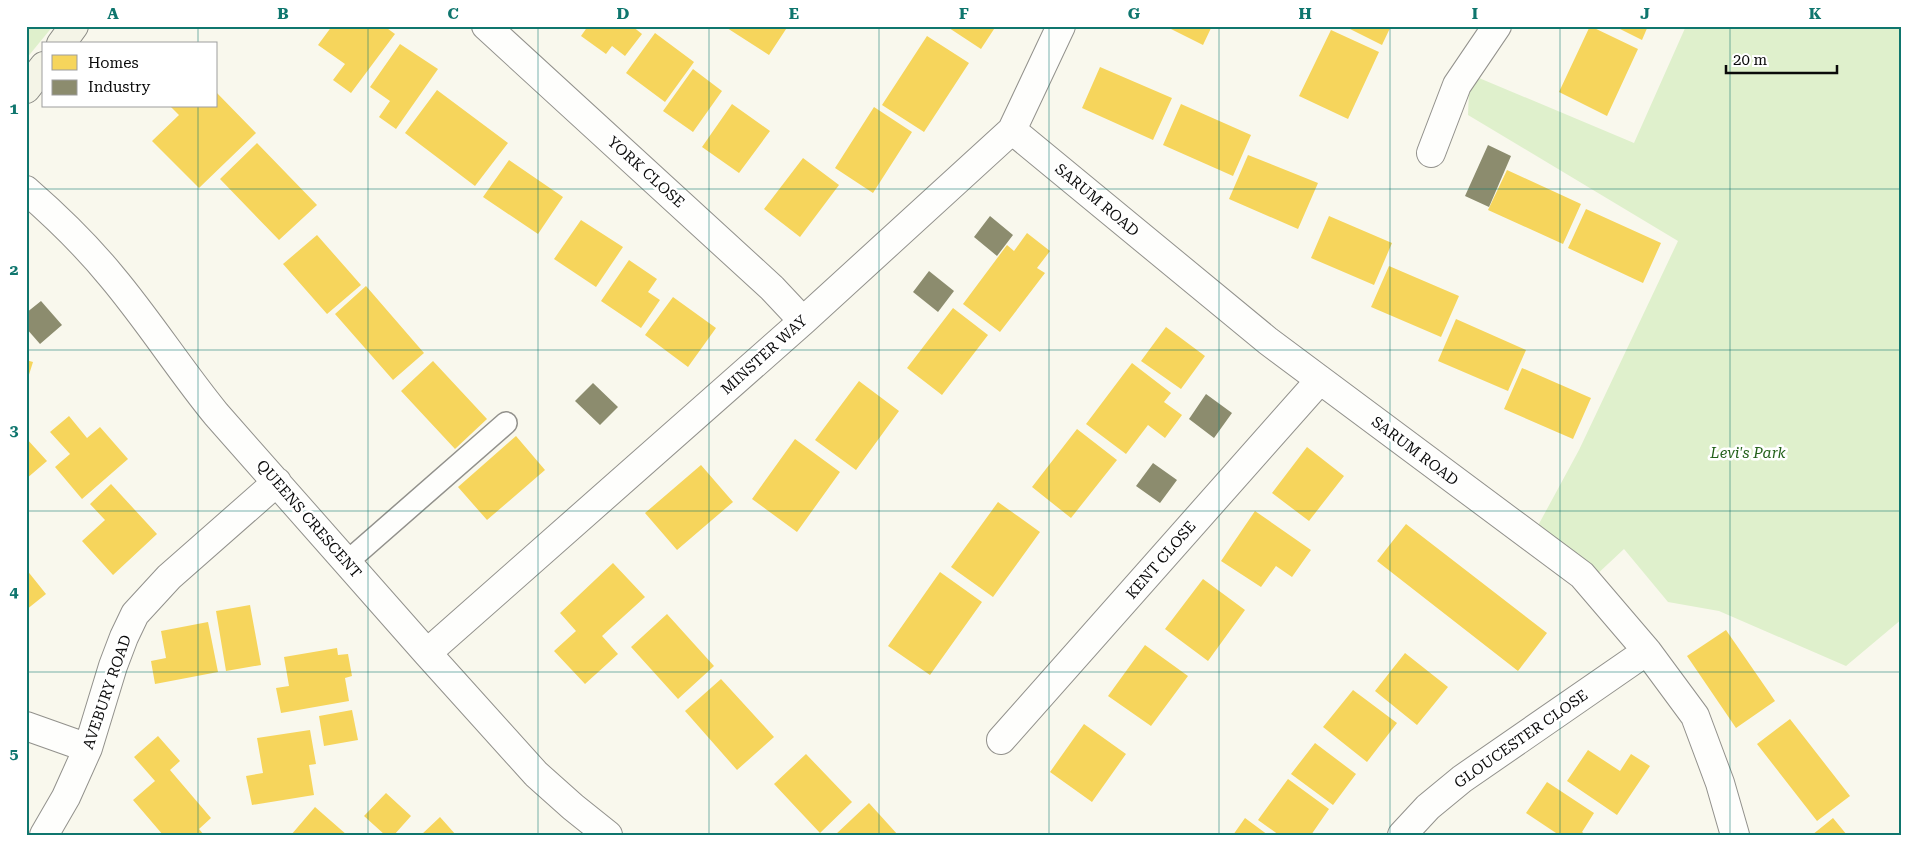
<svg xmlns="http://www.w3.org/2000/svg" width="1928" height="861" font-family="'Roboto Serif',serif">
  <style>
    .green { fill: #dff0cc }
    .homes { fill: #f6d55c }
    .industry { fill: #8c8c6e }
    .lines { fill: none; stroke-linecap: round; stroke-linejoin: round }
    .lane-casing { stroke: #92918c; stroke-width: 24 }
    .street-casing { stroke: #92918c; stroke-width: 30 }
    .secondary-casing { stroke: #888883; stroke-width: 30 }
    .lane { stroke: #fefefc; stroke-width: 21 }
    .street { stroke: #fefefc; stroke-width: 28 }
    .secondary { stroke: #f4f4e7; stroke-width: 28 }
    .grid { fill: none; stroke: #0f766e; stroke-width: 1; stroke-opacity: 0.55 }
    .labels { text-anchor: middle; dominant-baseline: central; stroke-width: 5; stroke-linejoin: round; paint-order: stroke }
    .street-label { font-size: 15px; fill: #0a0a0a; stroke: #fff }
    .park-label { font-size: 15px; font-style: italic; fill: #24611b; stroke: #fff }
    .neatline { fill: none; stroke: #0f766e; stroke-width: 2 }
    .grid-label { font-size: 16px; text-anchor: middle; font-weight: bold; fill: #0f766e }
  </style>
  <rect width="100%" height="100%" fill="#f9f8ed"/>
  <!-- green -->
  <path class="green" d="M 26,26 L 53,26 L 26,59 Z
    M 1686,26 L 1902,26 L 1902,619 L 1846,666 L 1719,611 L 1668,602 L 1624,549 L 1593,578 L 1534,533 L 1579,450 L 1678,241 L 1468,115 L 1469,91 L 1479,78 L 1634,143 Z"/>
  <!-- homes -->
  <path class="homes" d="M 332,26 L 384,26 L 395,34 L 351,93 L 333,80 L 345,64 L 318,45 Z
    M 588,26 L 632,26 L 642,34 L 625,56 L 612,46 L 606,54 L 581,36 Z
    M 728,26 L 788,26 L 769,55 L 727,28 Z
    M 946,26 L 996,26 L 981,49 Z
    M 1165,26 L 1212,26 L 1203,45 Z
    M 1344,26 L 1391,26 L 1382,45 Z
    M 1590,26 L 1638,49 L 1607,116 L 1559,92 Z
    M 1614,26 L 1648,26 L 1642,40 Z
    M 1331,30 L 1379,52 L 1348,119 L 1299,96 Z
    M 655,33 L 694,62 L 665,102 L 626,73 Z
    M 927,36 L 969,63 L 924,132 L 882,105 Z
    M 400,44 L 438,69 L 396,129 L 379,117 L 390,101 L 370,87 Z
    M 1100,67 L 1172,98 L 1153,140 L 1082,108 Z
    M 693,69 L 722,91 L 693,132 L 663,111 Z
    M 437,90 L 508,143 L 475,186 L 405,133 Z
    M 216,92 L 256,133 L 199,188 L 152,141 L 179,115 L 170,106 L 216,106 Z
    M 732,104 L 770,131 L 739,173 L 702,147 Z
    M 1181,104 L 1251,135 L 1233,176 L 1163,145 Z
    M 874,107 L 912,132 L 873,193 L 835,168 Z
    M 257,143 L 317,205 L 279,240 L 220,179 Z
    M 1248,155 L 1318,183 L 1298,229 L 1229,199 Z
    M 803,158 L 839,185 L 800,237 L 764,209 Z
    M 509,160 L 563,197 L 538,234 L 483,197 Z
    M 1507,170 L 1581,204 L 1563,244 L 1488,210 Z
    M 1586,209 L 1661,243 L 1643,283 L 1568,248 Z
    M 1329,216 L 1392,243 L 1374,285 L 1311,258 Z
    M 581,220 L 623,247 L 596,287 L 554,259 Z
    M 1027,233 L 1050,251 L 1037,268 L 1045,273 L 1000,332 L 963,304 L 1007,245 L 1014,251 Z
    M 317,235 L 361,285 L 327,314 L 283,264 Z
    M 629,260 L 657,279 L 648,292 L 660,300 L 641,328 L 601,301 Z
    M 1389,266 L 1459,296 L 1441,337 L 1371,307 Z
    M 366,286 L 424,353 L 393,380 L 335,314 Z
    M 673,297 L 716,328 L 688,367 L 645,335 Z
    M 953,308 L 988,335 L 942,395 L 907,368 Z
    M 1456,319 L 1526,350 L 1508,391 L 1438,361 Z
    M 1166,327 L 1205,356 L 1181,389 L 1141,361 Z
    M 26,360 L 33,362 L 27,381 L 26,381 Z
    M 433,361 L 487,419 L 455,449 L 401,391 Z
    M 1132,363 L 1171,393 L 1164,402 L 1182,415 L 1165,438 L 1148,425 L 1126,454 L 1086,424 Z
    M 1522,368 L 1591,398 L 1573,439 L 1504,409 Z
    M 859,381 L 899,411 L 856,470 L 815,440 Z
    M 69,416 L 87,438 L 100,427 L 128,459 L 82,499 L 55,467 L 70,454 L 50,432 Z
    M 1077,429 L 1117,460 L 1071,518 L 1032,487 Z
    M 516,436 L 545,470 L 487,520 L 458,487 Z
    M 26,438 L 47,461 L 26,479 Z
    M 795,439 L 840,472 L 797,532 L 752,499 Z
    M 1307,447 L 1344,476 L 1309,521 L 1272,493 Z
    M 701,465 L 733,502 L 677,550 L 645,513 Z
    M 111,484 L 157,534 L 113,575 L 82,541 L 105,520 L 90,504 Z
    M 998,502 L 1040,532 L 993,597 L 951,567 Z
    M 1255,511 L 1311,550 L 1292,577 L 1276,566 L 1261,587 L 1221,561 Z
    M 1406,524 L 1547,633 L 1518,671 L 1377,561 Z
    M 613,563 L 645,597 L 602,636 L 618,654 L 585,684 L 554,651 L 576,631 L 560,613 Z
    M 26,569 L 46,594 L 26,610 Z
    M 940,572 L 982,602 L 930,675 L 888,646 Z
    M 1203,579 L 1245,610 L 1208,661 L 1165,629 Z
    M 250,605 L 261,665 L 226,671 L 216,611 Z
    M 667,614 L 714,666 L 678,699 L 631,647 Z
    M 208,622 L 218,672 L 155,684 L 151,661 L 166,658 L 161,631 Z
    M 1726,630 L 1775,701 L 1736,728 L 1687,656 Z
    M 1145,645 L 1188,676 L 1151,726 L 1108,696 Z
    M 337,648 L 338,655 L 348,654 L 352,676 L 345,678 L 349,701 L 281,713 L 276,688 L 289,686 L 284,657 Z
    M 1405,653 L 1448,687 L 1417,725 L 1375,691 Z
    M 721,679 L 774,737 L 737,770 L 685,711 Z
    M 1353,690 L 1397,723 L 1367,762 L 1323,727 Z
    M 352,710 L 358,740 L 324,746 L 319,716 Z
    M 1790,719 L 1850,796 L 1817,821 L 1757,744 Z
    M 1084,724 L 1126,754 L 1092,802 L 1050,772 Z
    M 310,730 L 316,764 L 309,765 L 314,795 L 252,805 L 246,776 L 263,773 L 257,738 Z
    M 158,736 L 180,761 L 170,770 L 211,818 L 199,829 L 204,835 L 163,835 L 133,800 L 155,781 L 134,757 Z
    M 1315,743 L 1356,774 L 1333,805 L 1291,774 Z
    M 1588,750 L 1620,771 L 1631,754 L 1650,766 L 1617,815 L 1567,781 Z
    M 806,754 L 852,802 L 820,833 L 774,784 Z
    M 1288,779 L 1329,809 L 1311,835 L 1279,835 L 1258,820 Z
    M 1547,782 L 1594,813 L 1582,832 L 1586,835 L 1559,835 L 1526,813 Z
    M 386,793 L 411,816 L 394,835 L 385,835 L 364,816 Z
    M 869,803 L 898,835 L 835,835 Z
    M 315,807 L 347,835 L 291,835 Z
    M 440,817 L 456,835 L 421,835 Z
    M 1245,818 L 1268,835 L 1233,835 Z
    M 1833,818 L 1847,835 L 1812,835 Z"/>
  <!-- industry -->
  <path class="industry" d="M 1488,145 L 1511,156 L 1489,207 L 1465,196 Z
    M 990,216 L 1013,235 L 997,256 L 974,237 Z
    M 929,271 L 954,291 L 938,312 L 913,292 Z
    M 41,301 L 62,325 L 40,344 L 26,328 L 26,313 Z
    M 593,383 L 618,407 L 600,425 L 575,401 Z
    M 1206,394 L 1232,413 L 1214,438 L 1189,419 Z
    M 1153,463 L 1177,480 L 1160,503 L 1136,486 Z"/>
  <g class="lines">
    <!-- lane casing -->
    <g class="lane-casing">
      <path id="lane" d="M 347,562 L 506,423"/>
    </g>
    <!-- street casing -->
    <g class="street-casing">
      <path id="street" d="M 486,26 L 772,288 L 803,321
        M 1012,130 L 1268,341 L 1582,575 L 1647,651 L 1695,716 L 1720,783 L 1735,835
        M 1431,153 L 1457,85 L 1497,26
        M 26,190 C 57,217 86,245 112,277 C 149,321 180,370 216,414 L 427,653 L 536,774 L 573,807 L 608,835
        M 427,653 L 803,321 L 1012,130 L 1061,26
        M 26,726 L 88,748
        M 1001,740 L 1320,380
        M 44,835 L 66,797 L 88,748 L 113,666 L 124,637 L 135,614 L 169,577 L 277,482
        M 1402,835 L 1428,807 L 1462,779 L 1647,651"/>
    </g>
    <!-- secondary casing -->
    <g class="secondary-casing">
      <path id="secondary" d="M 61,44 L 74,26
        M 26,89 L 44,66"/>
    </g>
    <!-- lane -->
    <use href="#lane" class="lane"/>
    <!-- street -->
    <use href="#street" class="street"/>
    <!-- secondary -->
    <use href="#secondary" class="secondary"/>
  </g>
  <!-- grid -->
  <path class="grid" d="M 198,26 L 198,44M 368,26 L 368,835M 538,26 L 538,835M 709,26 L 709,835M 879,26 L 879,835M 1049,26 L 1049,835M 1219,26 L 1219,835M 1390,26 L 1390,835M 1560,26 L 1560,835M 1730,26 L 1730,835M 198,106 L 198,835M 26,189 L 1902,189M 26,350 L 1902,350M 26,511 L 1902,511M 26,672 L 1902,672"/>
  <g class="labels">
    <!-- street labels -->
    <g class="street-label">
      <text transform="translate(646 172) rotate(42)">YORK CLOSE</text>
      <text transform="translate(1097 200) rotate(40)">SARUM ROAD</text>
      <text transform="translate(764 355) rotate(-42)">MINSTER WAY</text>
      <text transform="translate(1415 451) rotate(37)">SARUM ROAD</text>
      <text transform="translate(309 519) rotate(49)">QUEENS CRESCENT</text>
      <text transform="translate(1161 560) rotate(-49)">KENT CLOSE</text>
      <text transform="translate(107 692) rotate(-71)">AVEBURY ROAD</text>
      <text transform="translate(1521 739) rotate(-35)">GLOUCESTER CLOSE</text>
    </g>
    <!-- park labels -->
    <g class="park-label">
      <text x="1748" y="453">Levi's Park</text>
    </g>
  </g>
  <!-- border -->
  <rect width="1928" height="861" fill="none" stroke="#ffffff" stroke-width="55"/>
  <!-- legend -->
  <rect x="42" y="42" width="175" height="65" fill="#ffffff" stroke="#9d9d9d"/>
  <rect x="52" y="55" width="25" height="15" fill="#f6d55c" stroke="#9d9d9d"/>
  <text x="88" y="68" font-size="15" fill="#0a0a0a">Homes</text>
  <rect x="52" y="80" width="25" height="15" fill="#8c8c6e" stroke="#9d9d9d"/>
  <text x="88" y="92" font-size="15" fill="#0a0a0a">Industry</text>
  <!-- scale -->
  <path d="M1726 65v8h111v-8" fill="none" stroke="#0a0a0a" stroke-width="2.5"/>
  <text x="1733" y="65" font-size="15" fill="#0a0a0a" stroke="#ffffff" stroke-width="4" paint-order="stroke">20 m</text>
  <rect x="28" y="28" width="1872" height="806" class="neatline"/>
  <g class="grid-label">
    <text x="113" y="19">A</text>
    <text x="283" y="19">B</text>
    <text x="453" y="19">C</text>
    <text x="623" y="19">D</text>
    <text x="794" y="19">E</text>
    <text x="964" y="19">F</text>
    <text x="1134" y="19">G</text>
    <text x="1305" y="19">H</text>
    <text x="1475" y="19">I</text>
    <text x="1645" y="19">J</text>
    <text x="1815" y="19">K</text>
    <text x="14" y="114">1</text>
    <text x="14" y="275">2</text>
    <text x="14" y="436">3</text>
    <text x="14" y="597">4</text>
    <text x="14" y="759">5</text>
  </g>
</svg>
